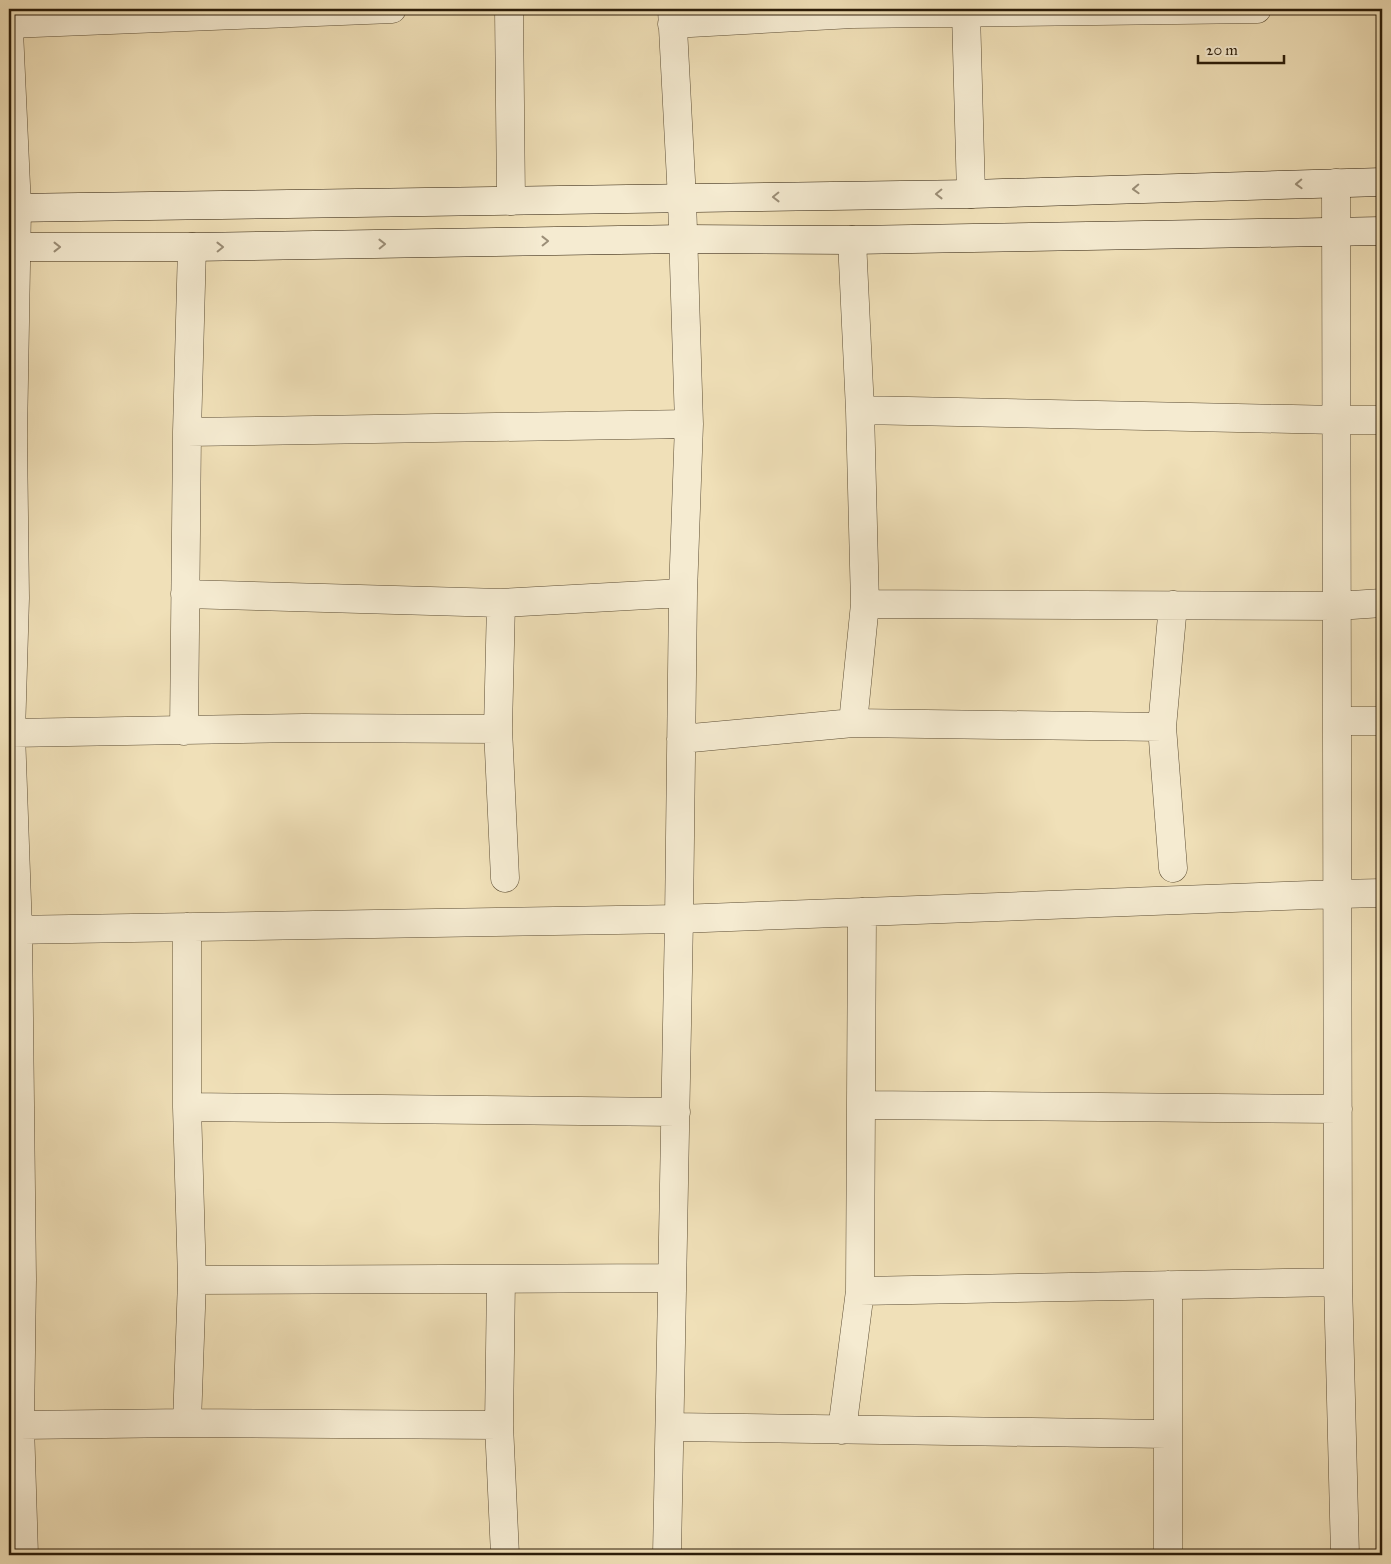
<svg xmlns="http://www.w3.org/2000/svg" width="1391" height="1564" font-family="'IM FELL Great Primer',serif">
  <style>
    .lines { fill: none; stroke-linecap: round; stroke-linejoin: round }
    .street-casing { stroke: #5d4e35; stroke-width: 29 }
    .secondary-casing { stroke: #2c1d09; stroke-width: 29 }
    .street { stroke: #f5ebd1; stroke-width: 28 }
    .secondary { stroke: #f5ebd1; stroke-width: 28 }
    .oneway { stroke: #9b8e77 }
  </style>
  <rect width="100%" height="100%" fill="#f0e0b8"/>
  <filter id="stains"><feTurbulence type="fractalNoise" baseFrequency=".004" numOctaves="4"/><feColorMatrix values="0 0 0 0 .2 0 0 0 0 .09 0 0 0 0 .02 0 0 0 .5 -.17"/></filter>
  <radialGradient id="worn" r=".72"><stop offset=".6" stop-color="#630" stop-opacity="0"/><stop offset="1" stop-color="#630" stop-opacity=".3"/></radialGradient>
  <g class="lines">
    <!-- street casing -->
    <g class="street-casing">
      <path id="street" d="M 509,9 L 511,201
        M 966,13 L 971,194
        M 9,24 L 392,9
        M 672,24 L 852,14 L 1257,9
        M 9,31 L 17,208 L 13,436 L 15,598 L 11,733 L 18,930 L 22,1279 L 20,1425 L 24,1555
        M 1336,183 L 1338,1282 L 1345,1555
        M 852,240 L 860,410 L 865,604 L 1337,606 L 1382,603
        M 860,410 L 1337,420 L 1382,420
        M 187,432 L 689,424
        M 185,594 L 501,603
        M 1338,721 L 1382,721
        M 853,723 L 1162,727 L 1173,605
        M 1162,727 L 1173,868
        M 498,729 L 505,878
        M 184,731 L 187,432 L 192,247
        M 11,733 L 304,728 L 498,729 L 501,603 L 683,593
        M 681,739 L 853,723 L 865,604
        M 187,927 L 187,1107 L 192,1280 L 672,1278
        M 9,930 L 679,919 L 1338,894 L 1382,893
        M 861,1105 L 1338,1109
        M 187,1107 L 676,1112
        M 1168,1285 L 1168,1555
        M 860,1291 L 1338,1282
        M 187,1423 L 499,1425 L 501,1279
        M 20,1425 L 187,1423 L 192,1280
        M 499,1425 L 505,1555
        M 670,1427 L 1167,1434
        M 842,1430 L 860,1291 L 862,912
        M 667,1555 L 679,919 L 683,593 L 689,424 L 682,199 L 672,9"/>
    </g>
    <!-- secondary casing -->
    <g class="secondary-casing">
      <path id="secondary" d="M 9,208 L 971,194 L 1382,182
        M 9,247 L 192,247 L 683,239 L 852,240 L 1382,231"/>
    </g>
    <!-- street -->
    <use href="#street" class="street"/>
    <!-- secondary -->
    <use href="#secondary" class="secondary"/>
  </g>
  <!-- one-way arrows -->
  <defs><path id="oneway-chevron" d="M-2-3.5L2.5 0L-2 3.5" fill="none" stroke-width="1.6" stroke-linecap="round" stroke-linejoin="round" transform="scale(1.25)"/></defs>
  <g class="oneway">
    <use href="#oneway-chevron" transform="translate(1299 184) rotate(178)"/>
    <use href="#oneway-chevron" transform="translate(1136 189) rotate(178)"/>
    <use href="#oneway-chevron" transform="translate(939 194) rotate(179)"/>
    <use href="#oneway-chevron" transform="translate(776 197) rotate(179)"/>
    <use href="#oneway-chevron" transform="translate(545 241) rotate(-1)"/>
    <use href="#oneway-chevron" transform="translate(382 244) rotate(-1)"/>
    <use href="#oneway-chevron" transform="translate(57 247)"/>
    <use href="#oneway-chevron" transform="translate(220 247) rotate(-1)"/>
  </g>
  <!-- margin -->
  <rect width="1391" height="1564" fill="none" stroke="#f0e0b8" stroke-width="30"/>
  <rect x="10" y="10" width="1371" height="1544" fill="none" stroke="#2c1d09" stroke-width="2.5"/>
  <rect x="15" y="15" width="1361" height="1534" fill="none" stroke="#2c1d09"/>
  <!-- scale -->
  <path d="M1198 55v8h86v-8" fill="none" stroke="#2c1d09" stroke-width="2.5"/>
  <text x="1206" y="55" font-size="15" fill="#2c1d09" stroke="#f5ebd1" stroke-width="4" paint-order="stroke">20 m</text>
  <rect width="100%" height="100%" filter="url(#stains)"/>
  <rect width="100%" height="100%" fill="url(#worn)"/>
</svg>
